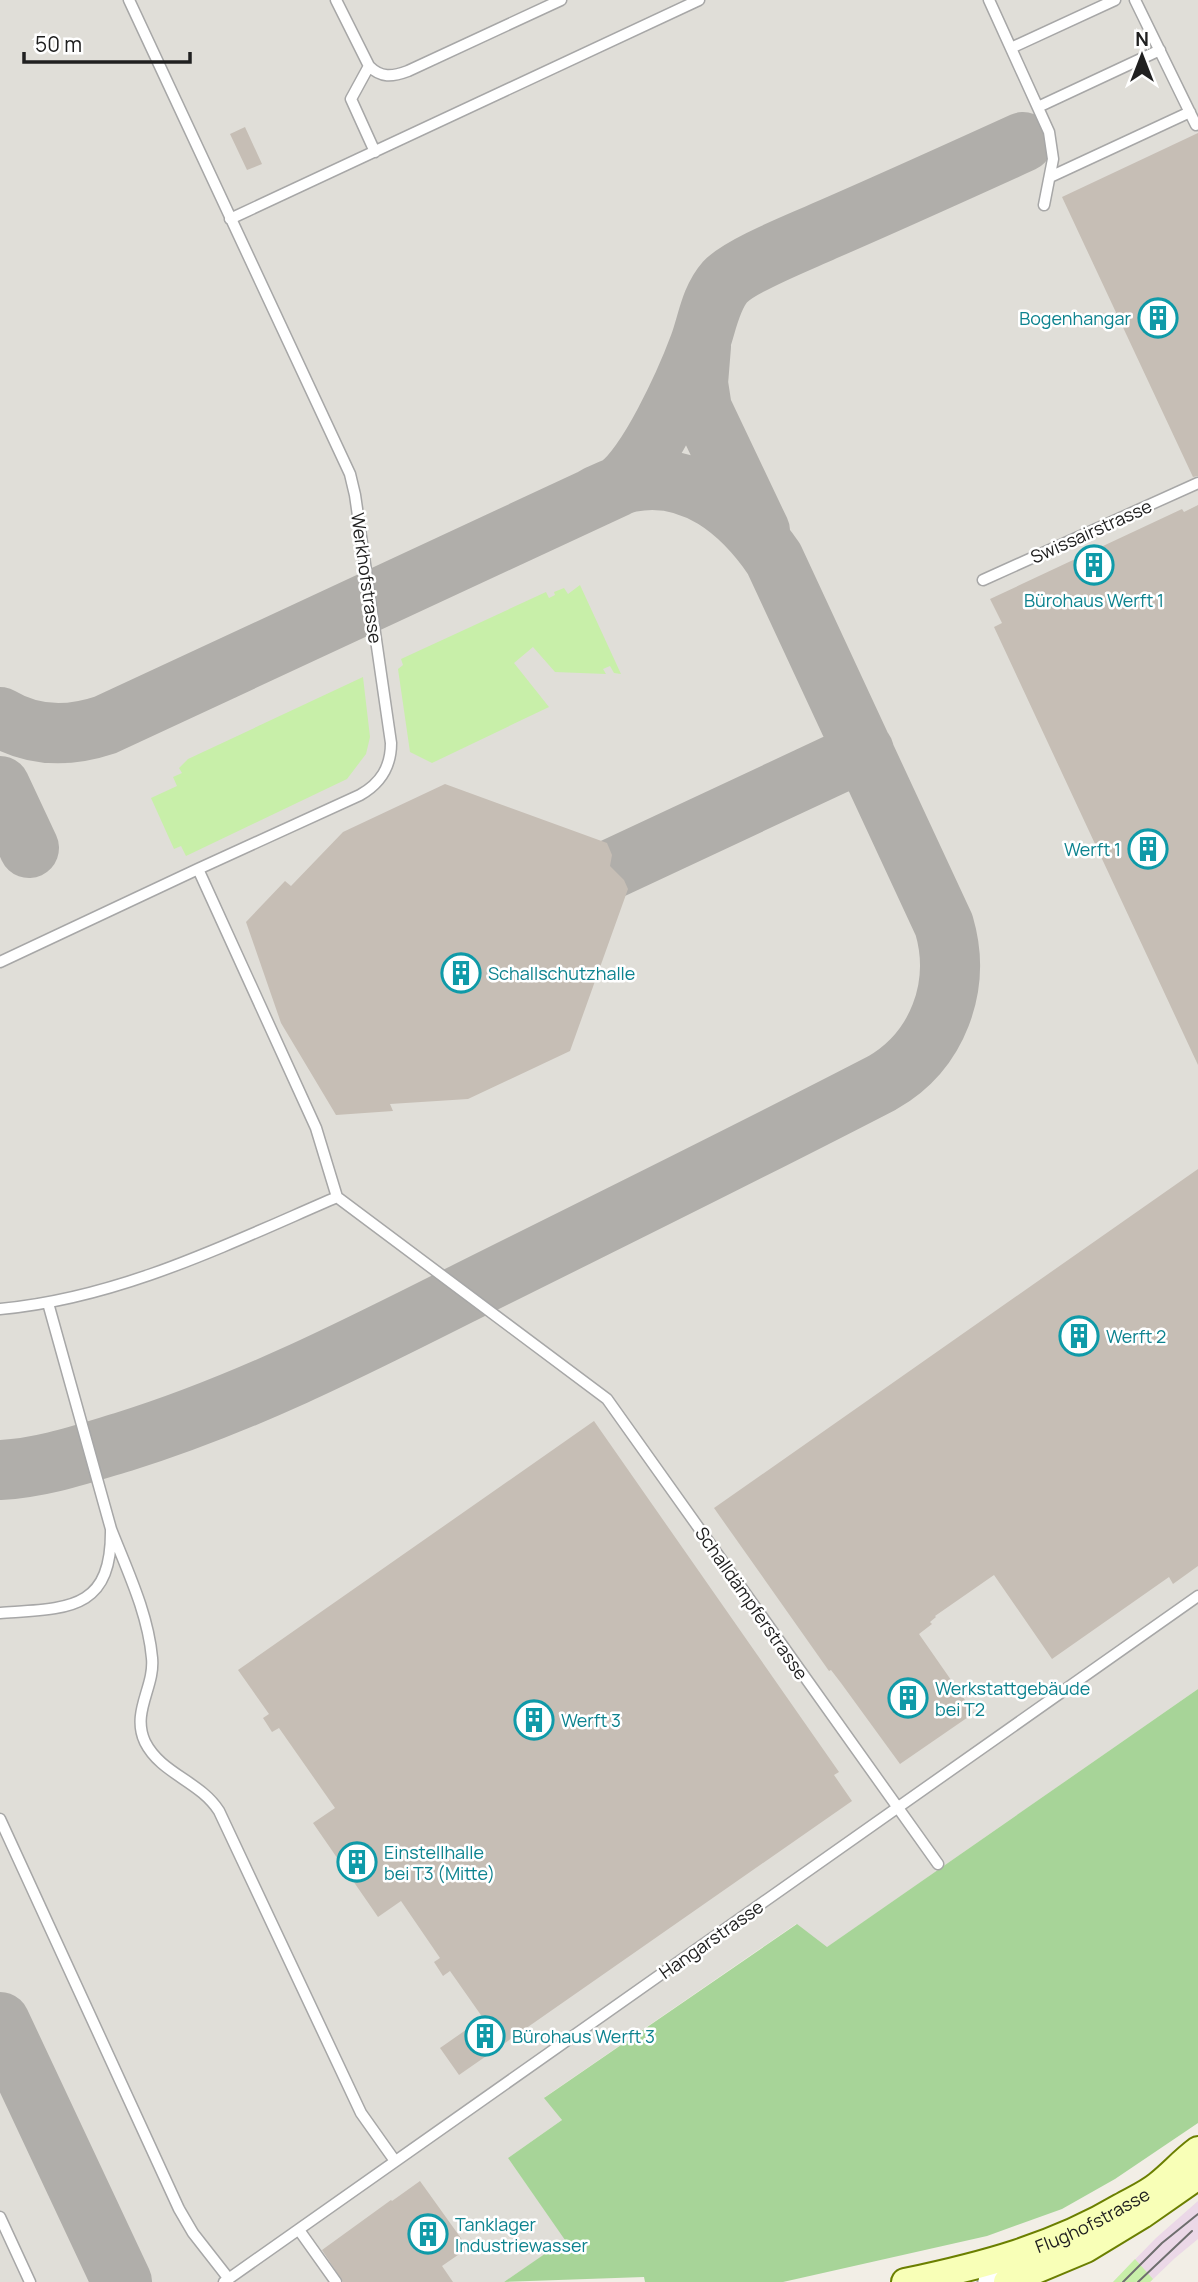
<svg xmlns="http://www.w3.org/2000/svg" width="1198" height="2282" font-family="Manrope,sans-serif">
  <style>
    .industrial { fill: #ebd8e7 }
    .airport { fill: #e0ded8 }
    .grass { fill: #c8efa9 }
    .forest { fill: #a7d498 }
    .lines { fill: none; stroke-linecap: round; stroke-linejoin: round }
    .taxiway { stroke: #b0aeaa; stroke-width: 60 }
    .building { fill: #c6beb5 }
    .service-casing { stroke: #a7a7a7; stroke-width: 13 }
    .minor-casing { stroke: #a7a7a7; stroke-width: 23 }
    .secondary-casing { stroke: #6b7f00; stroke-width: 30 }
    .service { stroke: #fff; stroke-width: 10 }
    .minor { stroke: #fff; stroke-width: 19 }
    .secondary { stroke: #f8ffb7; stroke-width: 26 }
    .tram { stroke: #6e6e6e; stroke-width: 2 }
    .labels { text-anchor: middle; dominant-baseline: central; stroke-width: 5; stroke-linejoin: round; paint-order: stroke }
    .culture-label { font-size: 18px; fill: #0d838f; stroke: #fff; text-anchor: start }
    .street-label { font-size: 18px; fill: #202020; stroke: #fff }
  </style>
  <rect width="100%" height="100%" fill="#f2eee6"/>
  <!-- industrial -->
  <path class="industrial" d="M 1198,2201 L 1198,2239 L 1175,2258 L 1150,2282 L 1113,2282 L 1156,2238 Z"/>
  <!-- airport -->
  <path class="airport" d="M 0,0 L 1198,0 L 1198,1689 L 826,1948 L 796,1924 L 545,2097 L 562,2120 L 508,2158 L 566,2240 L 504,2282 L 0,2282 Z"/>
  <!-- grass -->
  <path class="grass" d="M 580,585 L 621,674 L 614,673 L 610,666 L 603,669 L 606,674 L 555,672 L 533,647 L 514,663 L 549,707 L 432,763 L 410,752 L 398,669 L 403,665 L 401,659 L 546,592 L 549,598 L 555,595 L 554,592 L 564,588 L 568,594 Z
    M 363,677 L 370,737 L 366,754 L 347,779 L 186,856 L 181,846 L 174,849 L 151,798 L 177,786 L 173,777 L 182,773 L 179,768 L 188,759 Z
    M 1135,2259 L 1153,2279 L 1150,2282 L 1113,2282 Z"/>
  <!-- forest -->
  <path class="forest" d="M 1198,1689 L 1198,2123 L 1115,2179 L 1062,2209 L 987,2236 L 783,2282 L 645,2282 L 644,2277 L 504,2282 L 565,2240 L 508,2158 L 562,2120 L 544,2098 L 797,1924 L 827,1947 Z"/>
  <g class="lines">
    <!-- taxiway -->
    <path class="taxiway" d="M 701,346 L 698,383 L 702,409 L 760,531
      M 0,717 C 33,737 69,737 105,725 L 617,487 C 647,468 686,381 699,346 C 707,325 710,299 725,282 C 741,265 800,242 824,231 C 891,202 957,172 1023,142
      M 0,786 L 29,848
      M 539,903 L 864,751
      M 0,1470 C 42,1468 83,1454 123,1442 C 242,1405 351,1350 462,1294 C 602,1224 743,1155 882,1083 C 938,1051 962,986 944,925 L 774,559 C 742,512 693,470 631,482 C 619,485 607,491 596,496
      M 0,2022 L 122,2282"/>
  </g>
  <!-- building -->
  <path class="building" d="M 245,127 L 262,164 L 247,170 L 230,134 Z
    M 1198,133 L 1198,476 L 1193,477 L 1062,197 Z
    M 1198,505 L 1198,1065 L 994,627 L 1002,623 L 990,599 L 1182,509 L 1184,512 Z
    M 445,784 L 607,843 L 612,855 L 610,866 L 624,880 L 628,889 L 570,1051 L 468,1099 L 390,1104 L 393,1111 L 336,1115 L 281,1023 L 246,922 L 285,881 L 291,886 L 343,832 Z
    M 1198,1169 L 1198,1566 L 1173,1584 L 1169,1577 L 1052,1659 L 994,1575 L 935,1616 L 936,1617 L 930,1622 L 932,1624 L 919,1634 L 974,1713 L 900,1764 L 841,1683 L 831,1670 L 829,1671 L 714,1508 Z
    M 594,1421 L 839,1772 L 834,1775 L 852,1801 L 459,2075 L 440,2048 L 483,2018 L 450,1971 L 443,1976 L 434,1962 L 440,1958 L 401,1901 L 378,1917 L 313,1823 L 335,1808 L 279,1728 L 272,1732 L 263,1718 L 269,1714 L 238,1670 Z
    M 420,2181 L 468,2248 L 442,2266 L 453,2282 L 343,2282 L 322,2250 L 391,2200 L 392,2201 Z"/>
  <g class="lines">
    <!-- service casing -->
    <g class="service-casing">
      <path id="service" d="M 336,0 L 369,66 C 381,78 392,77 408,71 L 561,0
        M 989,0 L 1049,132 L 1053,159 L 1044,205
        M 1135,0 L 1196,125 L 1198,124
        M 1011,48 L 1115,0
        M 369,66 L 351,99 L 375,152
        M 1038,107 L 1160,50
        M 1050,177 L 1190,112
        M 230,219 L 699,0
        M 983,580 L 1198,483
        M 198,869 L 316,1128 L 337,1197 L 607,1399 L 938,1864
        M 0,962 L 198,869 L 360,795 C 381,783 391,767 391,743 L 355,495 L 350,474 L 129,0
        M 48,1303 L 111,1529
        M 0,1309 C 120,1298 228,1244 337,1197
        M 0,1613 C 67,1608 112,1612 111,1529 C 127,1570 148,1613 152,1658 C 155,1687 131,1712 145,1742 C 161,1774 200,1781 219,1811 L 361,2113 L 395,2161
        M 0,1819 L 179,2209 L 193,2233 L 229,2279
        M 0,2217 L 30,2282
        M 299,2230 L 336,2282
        M 224,2282 L 1198,1596"/>
    </g>
    <!-- minor casing -->
    <g class="minor-casing">
      <path id="minor" d="M 988,2282 L 991,2263"/>
    </g>
    <!-- secondary casing -->
    <g class="secondary-casing">
      <g id="secondary">
        <path id="s1" d="M 905,2282 C 981,2266 1054,2247 1121,2207 C 1133,2200 1147,2194 1158,2185 C 1172,2174 1182,2162 1198,2150"/>
        <path d="M 1007,2282 L 1086,2249 L 1142,2215 L 1198,2176"/>
      </g>
    </g>
    <!-- service -->
    <use href="#service" class="service"/>
    <!-- minor -->
    <use href="#minor" class="minor"/>
    <!-- secondary -->
    <use href="#secondary" class="secondary"/>
    <!-- tram -->
    <path class="tram" d="M 1123,2282 L 1162,2243 L 1198,2214
      M 1138,2282 L 1192,2231"/>
  </g>
  <!-- icons -->
  <defs>
    <g id="building-ring" transform="scale(2.0125)"><circle r="9.5" fill="#fff" stroke="#0f9aa8" stroke-width="1.5"/><path d="M-4-6H4V6H1V3H-1V6H-4ZM-2.5-4.3h1.7v1.8h-1.7ZM.8-4.3h1.7v1.8H.8ZM-2.5-1h1.7V.8h-1.7ZM.8-1h1.7V.8H.8Z" fill="#0f9aa8"/></g>
  </defs>
  <g fill-rule="evenodd">
    <use href="#building-ring" x="1158" y="318"/>
    <use href="#building-ring" x="1094" y="565"/>
    <use href="#building-ring" x="1148" y="849"/>
    <use href="#building-ring" x="461" y="973"/>
    <use href="#building-ring" x="1079" y="1336"/>
    <use href="#building-ring" x="908" y="1698"/>
    <use href="#building-ring" x="534" y="1720"/>
    <use href="#building-ring" x="357" y="1862"/>
    <use href="#building-ring" x="485" y="2036"/>
    <use href="#building-ring" x="428" y="2234"/>
  </g>
  <g class="labels">
    <!-- culture labels -->
    <g class="culture-label">
      <text x="1131" y="318" text-anchor="end">Bogenhangar</text>
      <text x="1094" y="600" text-anchor="middle">Bürohaus Werft 1</text>
      <text x="1121" y="849" text-anchor="end">Werft 1</text>
      <text x="488" y="973">Schallschutzhalle</text>
      <text x="1106" y="1336">Werft 2</text>
      <text x="935" y="1688">Werkstattgebäude<tspan x="935" dy="21">bei T2</tspan></text>
      <text x="561" y="1720">Werft 3</text>
      <text x="384" y="1852">Einstellhalle<tspan x="384" dy="21">bei T3 (Mitte)</tspan></text>
      <text x="512" y="2036">Bürohaus Werft 3</text>
      <text x="455" y="2224">Tanklager<tspan x="455" dy="21">Industriewasser</tspan></text>
    </g>
    <!-- street labels -->
    <g class="street-label">
      <text transform="translate(1091 531) rotate(-24)">Swissairstrasse</text>
      <text transform="translate(367 578) rotate(82)">Werkhofstrasse</text>
      <text transform="translate(752 1603) rotate(55)">Schalldämpferstrasse</text>
      <text transform="translate(711 1939) rotate(-35)">Hangarstrasse</text>
      <text stroke="none"><textPath href="#s1" startOffset="198">Flughofstrasse</textPath></text>
    </g>
  </g>
  <!-- north arrow -->
  <g transform="translate(1142 56)" stroke="#ffffff" stroke-width="5" paint-order="stroke">
  <path d="M0-5L12 26L0 18L-12 26Z" fill="#202020"/>
  <text y="-10" font-size="19" font-weight="bold" text-anchor="middle" fill="#202020">N</text>
  </g>
  <!-- scale -->
  <path d="M24 52v10h166v-10" fill="none" stroke="#202020" stroke-width="3.5"/>
  <text x="35" y="52" font-size="21" fill="#202020" stroke="#ffffff" stroke-width="5" paint-order="stroke">50 m</text>
</svg>
